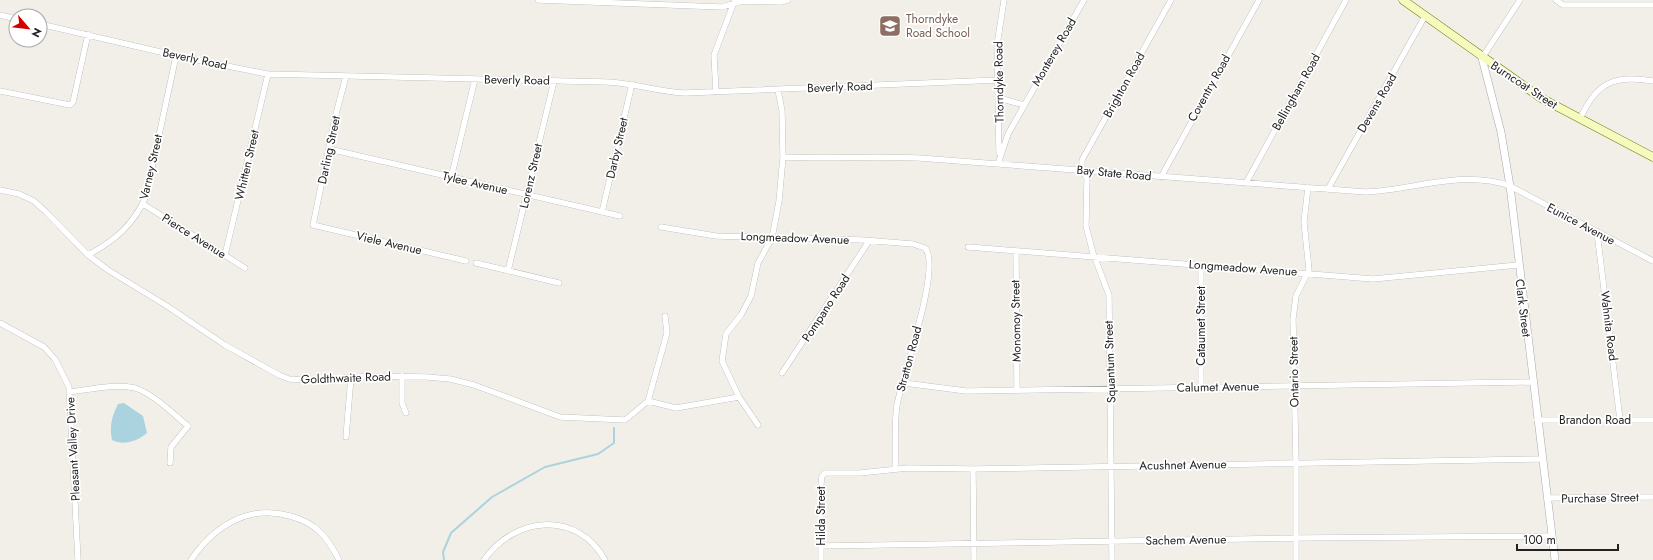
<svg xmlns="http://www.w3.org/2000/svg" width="1653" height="560" font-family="Jost,sans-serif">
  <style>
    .water { fill: #aad3df }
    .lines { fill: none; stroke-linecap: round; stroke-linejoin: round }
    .stream { stroke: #aad3df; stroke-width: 2 }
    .minor-casing { stroke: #a9a9a9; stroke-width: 6 }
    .tertiary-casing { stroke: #a9a9a9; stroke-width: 8 }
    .secondary-casing { stroke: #707d05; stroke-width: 9 }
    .minor { stroke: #fff; stroke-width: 5.5 }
    .tertiary { stroke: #fff; stroke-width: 7 }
    .secondary { stroke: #f7fabf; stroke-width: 8 }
    .labels { text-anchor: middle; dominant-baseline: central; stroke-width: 3.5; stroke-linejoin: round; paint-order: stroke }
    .education-label { font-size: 12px; fill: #785e54; stroke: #fff; text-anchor: start }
    .street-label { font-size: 12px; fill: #222; stroke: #fff }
  </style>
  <rect width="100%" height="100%" fill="#f2efe9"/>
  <!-- water -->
  <path class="water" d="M 124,403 L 143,416 L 147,433 C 138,441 123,446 112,440 C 109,426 112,416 118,404 Z"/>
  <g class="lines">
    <!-- stream -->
    <path class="stream" d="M 444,560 L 443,552 L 451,533 L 492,497 L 545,467 L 598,454 L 614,443 L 614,428"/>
    <!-- minor casing -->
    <g class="minor-casing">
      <path id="minor" d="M 538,0 L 722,7 L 742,1 L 781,2 L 788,0
        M 1556,0 L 1563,5 L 1653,5
        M 0,15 L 16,19
        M 40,24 L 182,57 L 267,74 L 607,82 C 634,83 659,92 685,93 L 999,80
        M 1482,58 L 1520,0
        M 346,76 L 335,118 L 313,225 L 466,261
        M 778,90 L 782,111 L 783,157 C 829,159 873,156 919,158 L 1366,192 C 1413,190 1464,169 1510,186 L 1653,261
        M 0,91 L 70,105 L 73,102 L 88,34
        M 716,92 L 714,55 L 734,2
        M 999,98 L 1024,105
        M 1580,119 C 1596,83 1614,74 1653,81
        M 329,149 L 620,216
        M 999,153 L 997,45 L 1004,0
        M 998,164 L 1008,134 L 1084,0
        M 1161,177 L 1259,0
        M 451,178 L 475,79
        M 1246,183 L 1346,0
        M 1328,189 L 1425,16
        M 0,190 L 19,194 L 34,201 L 46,212 L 88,255 L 108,270 L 167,306 L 225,345 L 279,375 L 289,379 L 307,380 L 376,376 L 427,377 L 450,379 L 474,385 L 560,417 L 625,420 L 648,401 L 676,408 L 739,397
        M 143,204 L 245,268
        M 602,212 L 632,84
        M 661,227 L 716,236 L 863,240 L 913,244 L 925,248 C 942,266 902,377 897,405 C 894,425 896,448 895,469
        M 1597,232 L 1620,420
        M 968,247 L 1373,279 L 1518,265
        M 1016,251 L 1017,390
        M 88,255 C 114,241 134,225 146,196 L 176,56
        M 225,255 L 268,74
        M 476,263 L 559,283
        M 1201,266 L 1201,387
        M 508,271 L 554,81
        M 0,323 L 44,347 L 55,359 L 69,387 L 78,560
        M 782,373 L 869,241
        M 402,376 L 402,403 L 406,413
        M 904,383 L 966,391 L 1533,382
        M 69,392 C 89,390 115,383 135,388 C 154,394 173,414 188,426 L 171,447 L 170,463
        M 648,401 L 667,333 L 665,316
        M 1537,420 L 1653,420
        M 758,425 L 739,397 L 722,361 L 726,334 L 741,315 L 751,296 L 758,263 L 772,238 L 779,201 L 783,157
        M 346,437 L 351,377
        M 973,469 L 974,560
        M 1547,498 L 1653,497
        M 821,546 L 1296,538 L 1551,536
        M 191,560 C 214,526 249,504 290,516 C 301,519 312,524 320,532 C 328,540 334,550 339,560
        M 484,560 C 515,516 577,510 605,560
        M 821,560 L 821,484 L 822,476 L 825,473 L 860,473 L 908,468 L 973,469 L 1542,459
        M 1112,560 L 1109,295 L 1093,253 L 1086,226 L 1087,178 L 1082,170 L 1082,160 L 1171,0
        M 1296,560 L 1296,463 L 1293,319 L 1296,296 L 1309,270 L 1304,222 L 1308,187"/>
    </g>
    <!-- tertiary casing -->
    <g class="tertiary-casing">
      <path id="tertiary" d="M 1482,58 L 1501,132 L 1510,186 L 1555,560"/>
    </g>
    <!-- secondary casing -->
    <g class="secondary-casing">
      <path id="secondary" d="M 1403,0 L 1541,98 L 1653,157"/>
    </g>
    <!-- minor -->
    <use href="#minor" class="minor"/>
    <!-- tertiary -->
    <use href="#tertiary" class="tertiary"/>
    <!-- secondary -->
    <use href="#secondary" class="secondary"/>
  </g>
  <!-- icons -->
  <defs>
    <g id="school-square" transform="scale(1.15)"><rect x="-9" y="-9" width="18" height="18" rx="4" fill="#8d6e63" stroke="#fff"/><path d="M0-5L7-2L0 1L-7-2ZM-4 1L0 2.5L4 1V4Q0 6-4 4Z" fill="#fff"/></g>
  </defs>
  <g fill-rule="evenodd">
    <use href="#school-square" x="890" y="26"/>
  </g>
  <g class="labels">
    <!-- education labels -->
    <g class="education-label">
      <text x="906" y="19">Thorndyke<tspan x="906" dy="14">Road School</tspan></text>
    </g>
    <!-- street labels -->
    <g class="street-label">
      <text transform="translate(1054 52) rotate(-60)">Monterey Road</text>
      <text transform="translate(195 59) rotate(12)">Beverly Road</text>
      <text transform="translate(517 80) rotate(1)">Beverly Road</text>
      <text transform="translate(999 82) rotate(-91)">Thorndyke Road</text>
      <text transform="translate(1124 85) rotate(-61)">Brighton Road</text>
      <text transform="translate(1524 85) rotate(33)">Burncoat Street</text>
      <text transform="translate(840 87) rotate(-2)">Beverly Road</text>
      <text transform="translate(1209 88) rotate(-61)">Coventry Road</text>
      <text transform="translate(1296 92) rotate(-61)">Bellingham Road</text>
      <text transform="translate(1377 103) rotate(-60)">Devens Road</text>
      <text transform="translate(617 148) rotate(-77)">Darby Street</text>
      <text transform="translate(329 150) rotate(-78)">Darling Street</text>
      <text transform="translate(247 165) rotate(-77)">Whitten Street</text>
      <text transform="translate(151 167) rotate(-77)">Varney Street</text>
      <text transform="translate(1114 173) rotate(5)">Bay State Road</text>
      <text transform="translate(531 176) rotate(-77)">Lorenz Street</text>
      <text transform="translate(475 183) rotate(13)">Tylee Avenue</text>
      <text transform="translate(1581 224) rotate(28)">Eunice Avenue</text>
      <text transform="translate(194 236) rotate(32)">Pierce Avenue</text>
      <text transform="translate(795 238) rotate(2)">Longmeadow Avenue</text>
      <text transform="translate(389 243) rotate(13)">Viele Avenue</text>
      <text transform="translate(1243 268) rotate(4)">Longmeadow Avenue</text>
      <text transform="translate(826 308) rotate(-57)">Pompano Road</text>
      <text transform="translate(1523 308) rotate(83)">Clark Street</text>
      <text transform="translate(1016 321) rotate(-91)">Monomoy Street</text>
      <text transform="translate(1201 326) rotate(-90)">Cataumet Street</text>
      <text transform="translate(1609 326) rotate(83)">Wahnita Road</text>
      <text transform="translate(909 359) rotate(-75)">Stratton Road</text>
      <text transform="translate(1110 362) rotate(-92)">Squantum Street</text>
      <text transform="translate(1294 372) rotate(-91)">Ontario Street</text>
      <text transform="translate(346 378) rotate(-2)">Goldthwaite Road</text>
      <text transform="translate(1218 387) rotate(-1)">Calumet Avenue</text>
      <text x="1595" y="420">Brandon Road</text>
      <text transform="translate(73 449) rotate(-93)">Pleasant Valley Drive</text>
      <text transform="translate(1183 465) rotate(-1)">Acushnet Avenue</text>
      <text transform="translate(1600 498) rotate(-1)">Purchase Street</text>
      <text transform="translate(821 516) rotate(-90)">Hilda Street</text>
      <text transform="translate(1186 540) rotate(-1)">Sachem Avenue</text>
    </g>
  </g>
  <!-- north arrow -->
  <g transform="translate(28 28) rotate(118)"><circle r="19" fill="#ffffff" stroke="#a7a7a7"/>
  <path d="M0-3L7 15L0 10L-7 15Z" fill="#d40000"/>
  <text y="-6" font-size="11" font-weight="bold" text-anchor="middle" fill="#222222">N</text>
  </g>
  <!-- scale -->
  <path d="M1517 544v6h101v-6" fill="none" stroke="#222222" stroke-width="2"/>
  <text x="1523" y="544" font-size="12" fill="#222222" stroke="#ffffff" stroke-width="3" paint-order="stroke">100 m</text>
</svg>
